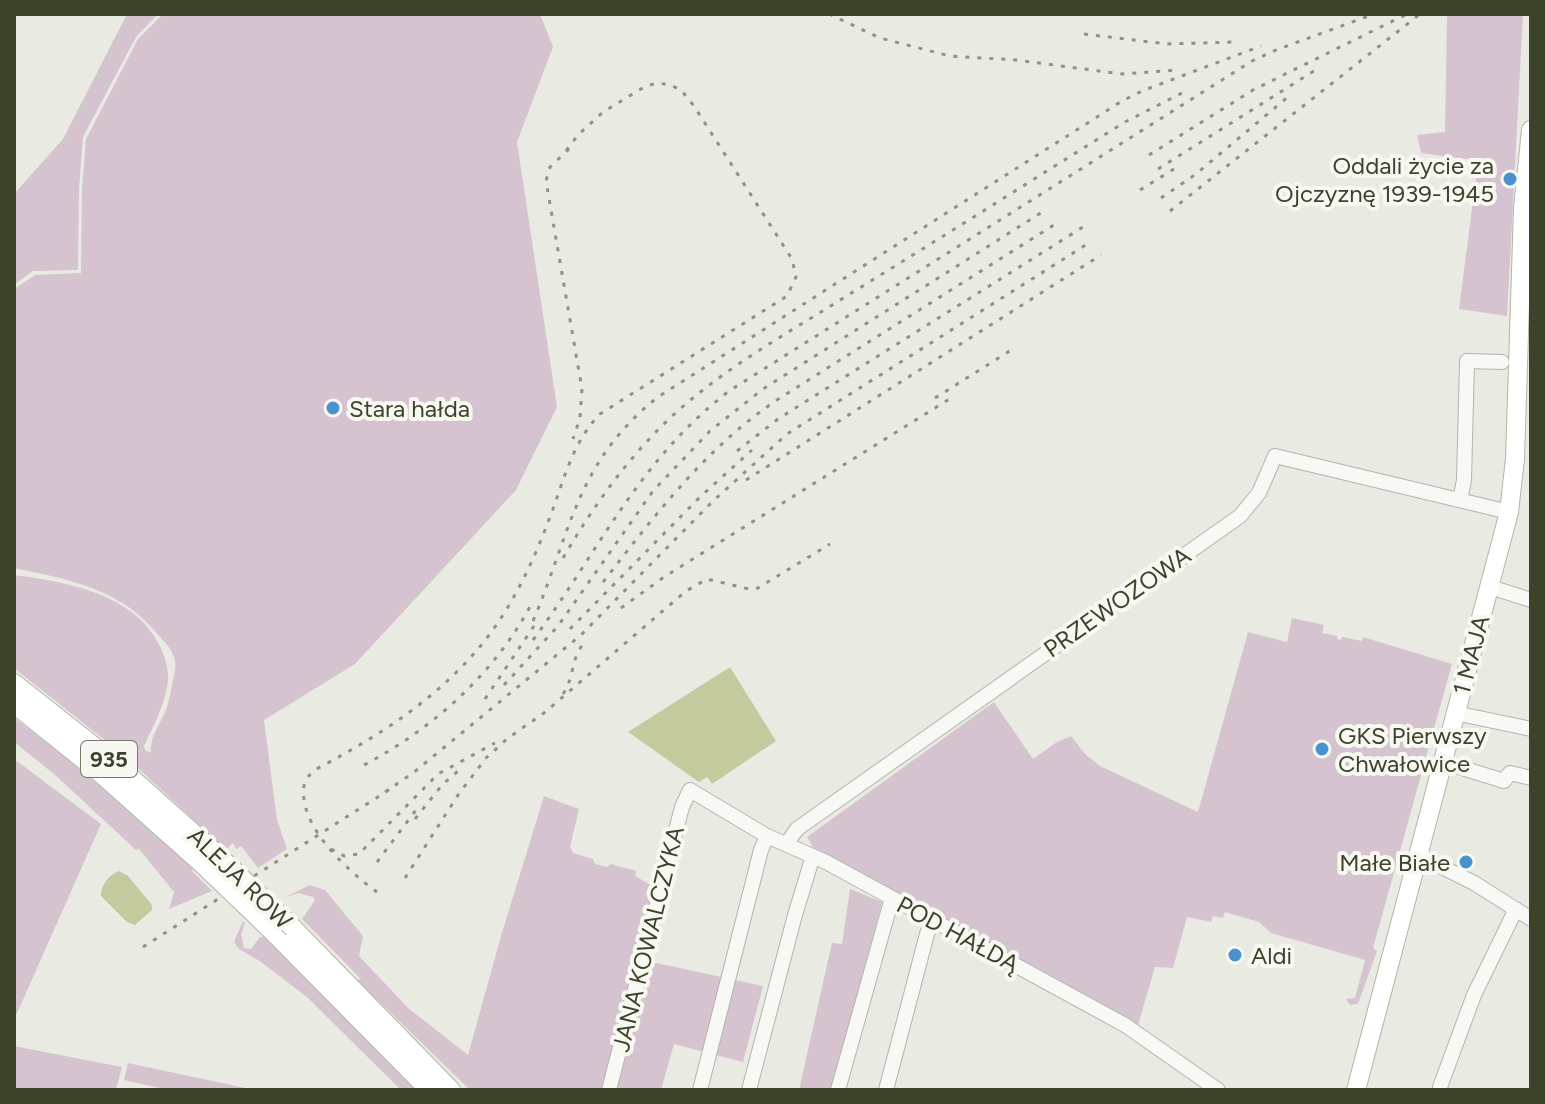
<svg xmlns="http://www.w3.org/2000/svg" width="1545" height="1104" font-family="Figtree,sans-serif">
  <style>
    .green { fill: #d5c4cf }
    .water { fill: #c5ca9e }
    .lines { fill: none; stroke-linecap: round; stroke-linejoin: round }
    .minor-casing { stroke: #b2b5a8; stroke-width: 16 }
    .major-casing { stroke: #b2b6a2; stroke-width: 20 }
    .minor { stroke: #f8f9f5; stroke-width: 14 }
    .major { stroke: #fff; stroke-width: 18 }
    .rail { stroke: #8f947c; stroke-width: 3; stroke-dasharray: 4 8; stroke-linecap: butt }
    .major-bridge-casing { stroke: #b2b6a2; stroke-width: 20; stroke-linecap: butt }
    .major-bridge { stroke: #fff; stroke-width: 18 }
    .poi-dot { fill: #4992ce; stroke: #f7f8f2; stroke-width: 3 }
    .labels { text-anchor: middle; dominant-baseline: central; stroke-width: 8; stroke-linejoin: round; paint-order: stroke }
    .shield { fill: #f7f8f2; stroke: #757966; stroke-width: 2 }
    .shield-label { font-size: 22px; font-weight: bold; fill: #3d432a }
    .poi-label { font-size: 24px; fill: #3d432a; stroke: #f7f8f2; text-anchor: start }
    .street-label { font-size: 24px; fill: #3d432a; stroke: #f7f8f2 }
  </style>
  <rect width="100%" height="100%" fill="#e9ebe3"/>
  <!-- green -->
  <path class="green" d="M 127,14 L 158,14 L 136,37 L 83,137 L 79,189 L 78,270 L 33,271 L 14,285 L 14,194 L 63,139 Z
    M 163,14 L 540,14 L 553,47 L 517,142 L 557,407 L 516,490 L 355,664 L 264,720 L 277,820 L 287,849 L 258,868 L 241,846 L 236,849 L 233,843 L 226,850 L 126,757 L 14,668 L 14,575 C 66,582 134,593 160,646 C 166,659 170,673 167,688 C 163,708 153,727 144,746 L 145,750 L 151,753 C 149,736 162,722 167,707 C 170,695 173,682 175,670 C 177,656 170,648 161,638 C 122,589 72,580 14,568 L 14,289 L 35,275 L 81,273 L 82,189 L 86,139 L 138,39 Z
    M 1523,14 L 1507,316 L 1459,309 L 1477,170 L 1481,161 L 1421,153 L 1417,135 L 1445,132 L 1447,15 Z
    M 1292,618 L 1324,625 L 1322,633 L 1337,636 L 1337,639 L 1341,640 L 1342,637 L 1362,641 L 1363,637 L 1452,664 L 1373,948 L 1377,951 L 1358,1004 L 1350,1005 L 1346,999 L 1355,998 L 1365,960 L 1271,933 L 1259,922 L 1225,912 L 1223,918 L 1213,916 L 1211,922 L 1187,917 L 1173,968 L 1155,967 L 1138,1025 L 813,847 L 807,837 L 994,702 L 1033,759 L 1057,742 L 1071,736 L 1086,755 L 1100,766 L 1198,812 L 1248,632 L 1287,642 Z
    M 14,718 C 77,765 136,816 193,869 L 192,871 L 212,891 L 169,909 L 174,892 L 139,849 L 136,850 L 54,774 L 14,742 Z
    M 14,759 L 101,824 L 14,1020 Z
    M 544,796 L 579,809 L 570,847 L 573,853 L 593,859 L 595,864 L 607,867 L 611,864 L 636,871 L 635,876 L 656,888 L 635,974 L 652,962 L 763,986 L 743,1062 L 674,1044 L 661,1090 L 470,1090 L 358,981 L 360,978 L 302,919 L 315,900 L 313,897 L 298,893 L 284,898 L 310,885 L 325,890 L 363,936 L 359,956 L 408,1008 L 468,1055 L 501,936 Z
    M 850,889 L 882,902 L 832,1090 L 799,1090 L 832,943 L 842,944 Z
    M 243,921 L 245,923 L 241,934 L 244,948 L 251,949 L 260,937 L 264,937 L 416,1090 L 401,1090 L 308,998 L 261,962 L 239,949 L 234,942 Z
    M 14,1046 L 122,1067 L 116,1090 L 14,1090 Z
    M 128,1063 L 255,1090 L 168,1090 L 124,1080 Z"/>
  <!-- water -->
  <path class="water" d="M 730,667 L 776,741 L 712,784 L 707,777 L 699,782 L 628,732 Z
    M 119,871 L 128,876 L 152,905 L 152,910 L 135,925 L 127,922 L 101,896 C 100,887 109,874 119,871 Z"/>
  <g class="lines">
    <!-- minor casing -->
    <g class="minor-casing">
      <path id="minor" d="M 1460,500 L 1464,480 L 1467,361 L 1502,362
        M 1490,587 L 1531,600
        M 1455,713 L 1531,729
        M 1443,762 L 1504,781 L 1510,773 L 1531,778
        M 787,843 L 797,829 L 1240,516 L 1259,493 L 1275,456 L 1509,512
        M 1418,855 L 1474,883 L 1531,919
        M 1440,1087 L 1474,995 L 1516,909
        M 609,1090 L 682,807 L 690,790 L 767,836 L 826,862 L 1125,1025 L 1218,1090
        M 700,1090 L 761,850 L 767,836
        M 749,1090 L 795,915 L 813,856
        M 838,1090 L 892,898
        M 886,1090 L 927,934 L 933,920"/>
    </g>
    <!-- major casing -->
    <g class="major-casing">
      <path id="major" d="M 14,683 L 109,758 L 220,857
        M 14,704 L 99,772 L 200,862
        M 293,928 L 451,1090
        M 271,930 L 429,1090
        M 1356,1090 L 1509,512 L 1515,459 L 1523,209 L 1531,130"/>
    </g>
    <!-- minor -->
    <use href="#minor" class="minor"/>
    <!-- major -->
    <use href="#major" class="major"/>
    <!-- rail -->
    <path class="rail" d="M 829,14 L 880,38 L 950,56 L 1016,60 L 1122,74 L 1177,70
      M 1084,34 L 1167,44 L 1233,42
      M 569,149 L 550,167 L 546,181 L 582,389 L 580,418 L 573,439
      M 1149,155 L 1253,90 L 1407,14
      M 1158,169 L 1317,69
      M 1140,190 L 1174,169
      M 1161,198 L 1196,174 L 1289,96
      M 1170,211 L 1420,14
      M 935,398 L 1016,347
      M 737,451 L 778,419 L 1083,227
      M 746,480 L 1101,255
      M 563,558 C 593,507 626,460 669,419 C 723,368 790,332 853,292 C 944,236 1034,179 1125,122 L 1182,93
      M 603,582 C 656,514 707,446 780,398 L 1057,223
      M 621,608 L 664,577 L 951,398
      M 533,621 C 571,532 576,462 658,397 L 1122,101 L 1142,91 L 1261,46
      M 570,629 L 700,497 L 752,450
      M 533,640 C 599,551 638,461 729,391 L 1252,61 L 1276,50 L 1374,14
      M 504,685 L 558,626 L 653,491 L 710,431 L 763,389 L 1047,209
      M 563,694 C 575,677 570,657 586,641
      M 485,699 L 534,626
      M 364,765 C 434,728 495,673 532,603
      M 385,792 L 413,773 L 581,635 L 712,502 L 787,434 L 1092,241
      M 415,819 L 442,785 L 458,771
      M 331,849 L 344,856 L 359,854 L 438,774 L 495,743
      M 377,862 L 419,806
      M 405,878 L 458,795 L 486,758 L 508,738 L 544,713 L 686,591 L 707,579 L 749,589 L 758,588 L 830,544
      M 377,892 C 348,871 298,826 304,786 C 307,771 323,766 335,759 C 384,732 432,700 470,658 C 507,618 531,568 550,517 C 564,480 572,443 600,414 L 787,296 L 796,277 L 792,259 L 694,106 L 681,90 L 670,85 L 658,83 L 646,86 L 603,112 L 578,135 L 562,156
      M 143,947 L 395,786"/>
    <!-- major-bridge casing -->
    <g class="major-bridge-casing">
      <path id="major-bridge" d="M 220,857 L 293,928
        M 200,862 L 271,930"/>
    </g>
    <!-- major-bridge -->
    <use href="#major-bridge" class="major-bridge"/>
  </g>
  <!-- markers -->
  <g class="poi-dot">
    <circle cx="1510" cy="179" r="8"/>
    <circle cx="333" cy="408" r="8"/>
    <circle cx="1322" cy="749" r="8"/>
    <circle cx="1466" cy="862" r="8"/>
    <circle cx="1235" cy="955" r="8"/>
  </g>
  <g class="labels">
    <!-- shield labels -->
    <rect class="shield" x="81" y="741" width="56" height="36" rx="6"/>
    <g class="shield-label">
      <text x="109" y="759">935</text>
    </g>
    <!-- poi labels -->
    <g class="poi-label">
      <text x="1494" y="165" text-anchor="end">Oddali życie za<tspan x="1494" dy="28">Ojczyznę 1939-1945</tspan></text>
      <text x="349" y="408">Stara hałda</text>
      <text x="1338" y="735">GKS Pierwszy<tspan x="1338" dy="28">Chwałowice</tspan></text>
      <text x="1450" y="862" text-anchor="end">Małe Białe</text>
      <text x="1251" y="955">Aldi</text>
    </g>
    <!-- street labels -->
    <g class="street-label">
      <text transform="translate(1117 602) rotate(-35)">PRZEWOZOWA</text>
      <text transform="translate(1471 655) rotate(-75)">1 MAJA</text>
      <text transform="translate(240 878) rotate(44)">ALEJA ROW</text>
      <text transform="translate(958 934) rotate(28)">POD HAŁDĄ</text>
      <text transform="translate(648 939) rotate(-76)">JANA KOWALCZYKA</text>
    </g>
  </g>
  <!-- border -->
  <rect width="1545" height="1104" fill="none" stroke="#3d432a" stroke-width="32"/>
</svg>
